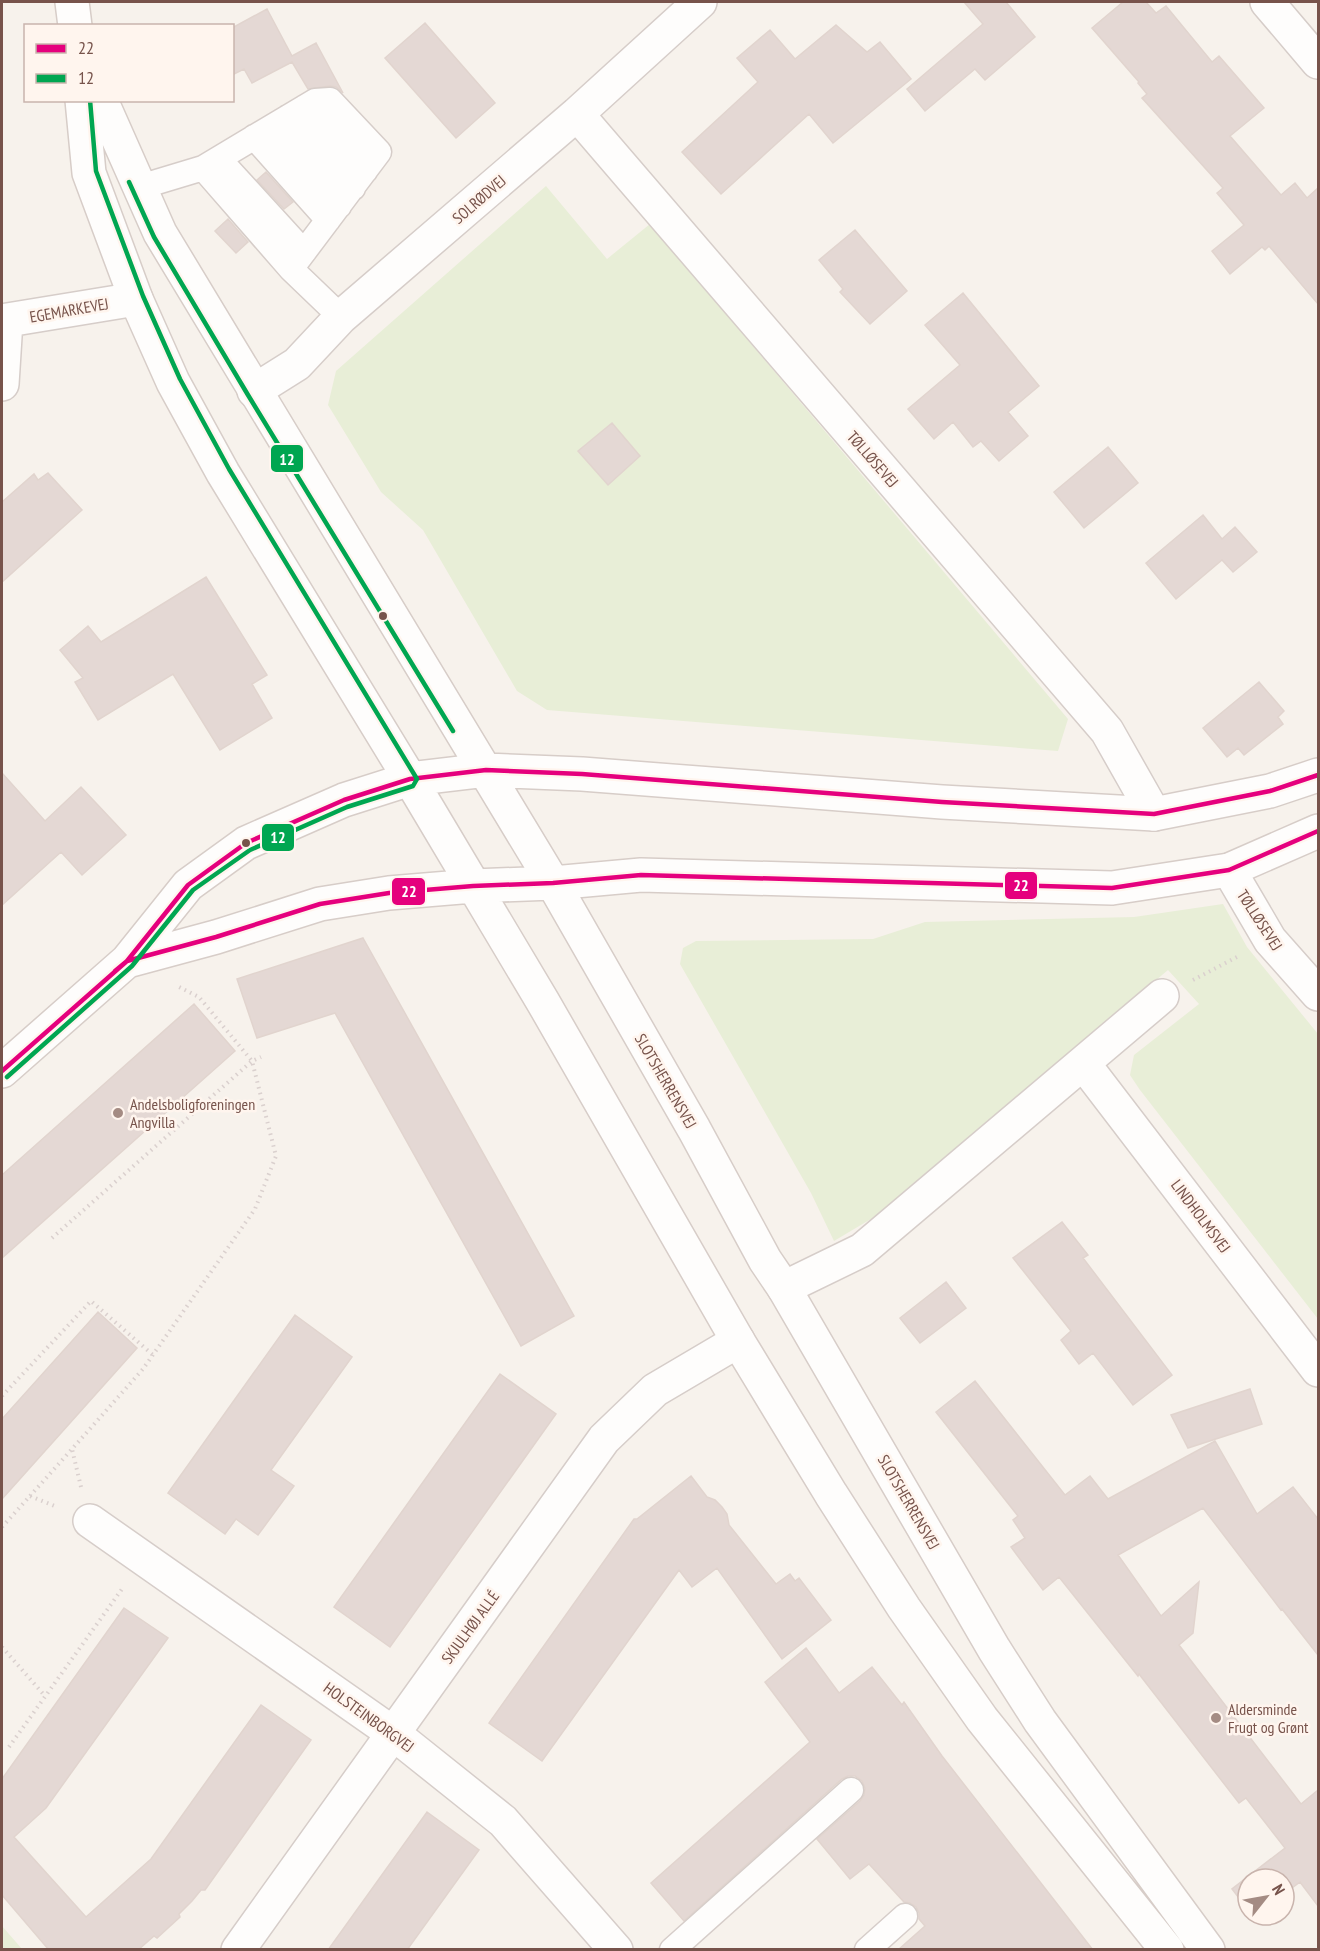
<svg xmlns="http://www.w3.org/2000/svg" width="1320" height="1951" font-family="'PT Sans Narrow',sans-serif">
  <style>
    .green { fill: #e8eed7 }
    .building { fill: #e4d8d4; stroke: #e1d4ce; stroke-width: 1.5 }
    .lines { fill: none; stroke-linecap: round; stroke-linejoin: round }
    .lane-casing { stroke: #d6cdc9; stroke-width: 27 }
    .street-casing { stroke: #d6cdc9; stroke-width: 36 }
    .secondary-casing { stroke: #d7cdc8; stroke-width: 36 }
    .path { stroke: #dad0ce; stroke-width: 4; stroke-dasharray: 1.5 4.5; stroke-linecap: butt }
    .lane { stroke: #fefdfc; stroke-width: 24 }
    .street { stroke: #fefdfc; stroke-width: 33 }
    .secondary { stroke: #fefdfc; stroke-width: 33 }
    .bus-1-casing { stroke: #fff5ee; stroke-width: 9 }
    .bus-2-casing { stroke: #fff5ee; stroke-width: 9 }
    .bus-1 { stroke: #e5007d; stroke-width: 4.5 }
    .bus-2 { stroke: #00a651; stroke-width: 4.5 }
    .bus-dot { fill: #77534b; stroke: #fff5ee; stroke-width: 2 }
    .poi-dot { fill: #a48b83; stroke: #fff5ee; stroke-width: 2 }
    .labels { text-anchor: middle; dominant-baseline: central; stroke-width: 5; stroke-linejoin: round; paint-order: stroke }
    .street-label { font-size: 16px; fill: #77534b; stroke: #fff5ee }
    .poi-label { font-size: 16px; fill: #77534b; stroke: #fff5ee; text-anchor: start }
    .line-badge { stroke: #fff5ee; stroke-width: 2 }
    .badge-label { font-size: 16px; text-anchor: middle; font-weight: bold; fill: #fff }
  </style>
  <rect width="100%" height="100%" fill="#f7f2ec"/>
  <!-- green -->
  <path class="green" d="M 546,186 L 607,259 L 650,224 L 1068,719 L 1058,751 L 547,710 L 517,691 L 423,530 L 381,492 L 328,405 L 336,371 Z
    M 1223,904 L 1247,947 L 1318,1034 L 1318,1319 L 1140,1090 L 1130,1075 L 1134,1055 L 1199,1004 L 1168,970 L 881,1213 L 834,1241 L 811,1193 L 680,964 L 683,948 L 696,941 L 873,939 L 925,922 L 1134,917 Z
    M 2,1926 L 22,1949 L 2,1949 Z"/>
  <!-- building -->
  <path class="building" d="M 964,2 L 1006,2 L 1035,37 L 985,80 L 975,69 L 925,111 L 907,89 L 983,24 Z
    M 1123,2 L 1146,2 L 1156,13 L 1166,6 L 1212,62 L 1219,56 L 1264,108 L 1230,136 L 1281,195 L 1295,183 L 1307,198 L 1318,188 L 1318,304 L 1269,246 L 1265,250 L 1262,247 L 1230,274 L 1212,251 L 1244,225 L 1217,193 L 1223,188 L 1142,98 L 1147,94 L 1138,83 L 1139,82 L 1092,28 Z
    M 267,9 L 292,56 L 316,43 L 343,93 L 336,87 L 330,86 L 308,89 L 292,62 L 252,83 L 244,69 L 232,75 L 232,28 Z
    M 425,23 L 495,103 L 456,138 L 385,58 Z
    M 836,25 L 867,52 L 880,42 L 911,79 L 833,143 L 809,114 L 721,194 L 682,152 L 758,82 L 737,58 L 770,30 L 795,59 Z
    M 266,172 L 293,202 L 284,209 L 257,180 Z
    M 228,219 L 248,242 L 236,253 L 215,231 Z
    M 855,230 L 907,291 L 870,324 L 840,292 L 843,289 L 819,260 Z
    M 963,293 L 1039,386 L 1008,412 L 1028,436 L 999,461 L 981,441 L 973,447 L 953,422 L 934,439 L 908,409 L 960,365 L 925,325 Z
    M 612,423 L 640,456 L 608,485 L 578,451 Z
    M 1108,447 L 1138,483 L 1084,528 L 1054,492 Z
    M 48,473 L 82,510 L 2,582 L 2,502 L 34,474 L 38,480 Z
    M 1203,515 L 1222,539 L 1235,527 L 1257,552 L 1233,572 L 1222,560 L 1176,599 L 1146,563 Z
    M 206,577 L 267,675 L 252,684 L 272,718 L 220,750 L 173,674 L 98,720 L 75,682 L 83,678 L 60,650 L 88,626 L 101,642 Z
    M 1259,682 L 1284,711 L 1278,717 L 1283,724 L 1244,755 L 1238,748 L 1227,757 L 1203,728 Z
    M 2,773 L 45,821 L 81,787 L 126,835 L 82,875 L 61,852 L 2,905 Z
    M 363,938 L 574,1316 L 521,1346 L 335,1013 L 257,1038 L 237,979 Z
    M 194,1004 L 235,1051 L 2,1258 L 2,1175 Z
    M 1062,1222 L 1088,1255 L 1083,1258 L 1172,1375 L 1133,1405 L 1093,1353 L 1079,1364 L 1061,1340 L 1071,1331 L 1013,1258 Z
    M 946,1282 L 966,1308 L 920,1343 L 900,1318 Z
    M 98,1312 L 137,1348 L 2,1499 L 2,1419 Z
    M 295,1315 L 352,1357 L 271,1470 L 294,1486 L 258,1535 L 236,1519 L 225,1534 L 168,1493 Z
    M 500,1374 L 556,1414 L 390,1647 L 334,1607 Z
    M 975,1381 L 1065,1495 L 1090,1476 L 1108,1499 L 1215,1441 L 1257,1514 L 1293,1487 L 1318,1519 L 1318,1655 L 1282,1609 L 1281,1610 L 1203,1508 L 1118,1555 L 1161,1616 L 1199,1582 L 1193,1633 L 1179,1645 L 1301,1804 L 1318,1790 L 1318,1906 L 1300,1882 L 1284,1894 L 1284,1879 L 1248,1879 L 1248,1910 L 1232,1889 L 1285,1848 L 1246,1798 L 1239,1803 L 1139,1674 L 1138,1676 L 1059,1577 L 1043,1590 L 1011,1547 L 1025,1538 L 1013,1520 L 1018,1516 L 936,1412 Z
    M 1250,1389 L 1262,1424 L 1188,1448 L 1171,1415 Z
    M 691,1476 L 707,1497 L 715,1500 L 722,1507 L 727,1514 L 729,1525 L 776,1584 L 790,1574 L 795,1581 L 799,1578 L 831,1620 L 782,1659 L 717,1568 L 692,1587 L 679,1570 L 542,1761 L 489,1723 L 634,1519 L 637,1519 Z
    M 124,1608 L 168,1638 L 46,1808 L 14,1837 L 86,1917 L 151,1859 L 261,1705 L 311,1740 L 205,1890 L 201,1890 L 192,1901 L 179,1914 L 180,1917 L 157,1938 L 154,1936 L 138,1950 L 49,1950 L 2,1895 L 2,1779 Z
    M 806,1648 L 839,1693 L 872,1667 L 902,1705 L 904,1702 L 942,1756 L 1093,1950 L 898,1950 L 925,1926 L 919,1919 L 919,1913 L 916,1907 L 910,1903 L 904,1902 L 869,1864 L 850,1879 L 817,1839 L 860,1801 L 864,1795 L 865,1788 L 862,1781 L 855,1776 L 848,1776 L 842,1779 L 684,1921 L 651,1883 L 810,1742 L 765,1682 Z
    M 427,1812 L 479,1850 L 407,1950 L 328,1950 Z"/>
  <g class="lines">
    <!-- lane casing -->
    <g class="lane-casing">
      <path id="lane" d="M 305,107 L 365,171
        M 288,117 L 353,188
        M 270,128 L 339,206
        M 254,137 L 328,220
        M 219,159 L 304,252
        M 203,168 L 291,269
        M 140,187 L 203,168 L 315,101 L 330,100 L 379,152 L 291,269 L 341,317
        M 672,1950 L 851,1790
        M 867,1950 L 905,1916"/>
    </g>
    <!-- street casing -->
    <g class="street-casing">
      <path id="street" d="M 1267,2 L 1318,62
        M 577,114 L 1107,731 L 1154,814
        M 2,321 L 136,299
        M 2,384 L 6,321
        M 254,391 L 297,364 L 341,317 L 577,114 L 700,2
        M 1229,870 L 1270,940 L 1318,994
        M 1083,1063 L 1318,1370
        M 784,1288 L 862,1250 L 1162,996
        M 90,1521 L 394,1734 L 503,1821 L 616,1950
        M 238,1950 L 604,1439 L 655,1390 L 738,1341"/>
    </g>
    <!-- secondary casing -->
    <g class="secondary-casing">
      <path id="secondary" d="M 72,2 L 75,26
        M 82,100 L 89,173 L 136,299 L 173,382 L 223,473 L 410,779 L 543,1002 L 738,1341 L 831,1494 L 904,1608 L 982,1719 L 1167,1950
        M 101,100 L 160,233 L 553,883 L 694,1129 L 765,1260 L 784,1288 L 994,1649 L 1040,1721 L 1208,1950
        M 127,961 L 216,937 L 320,904 L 389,893 L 473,886 L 553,883 L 641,875 L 1112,888 L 1229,870 L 1318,831
        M 2,1071 L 127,961 L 188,885 L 246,843 L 344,800 L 410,779 L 486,770 L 582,774 L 942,802 L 1154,814 L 1270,791 L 1318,775"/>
    </g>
    <!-- path -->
    <path class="path" d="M 1193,980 L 1237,957
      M 52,1238 L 252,1061 L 261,1057
      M 2,1396 L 91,1301 L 153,1355
      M 81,1487 L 72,1449 L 143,1369 L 255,1209 L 276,1156 L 252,1061 L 199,997 L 177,986
      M 30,1496 L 72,1449
      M 2,1527 L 30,1496 L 57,1507
      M 2,1647 L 45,1696
      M 9,1747 L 122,1589"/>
    <!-- lane -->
    <use href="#lane" class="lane"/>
    <!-- street -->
    <use href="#street" class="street"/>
    <!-- secondary -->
    <use href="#secondary" class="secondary"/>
    <!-- bus-1 casing -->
    <g class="bus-1-casing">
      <path id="bus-1" d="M 115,971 L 127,961 L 216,937 L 320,904 L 389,893 L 473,886 L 553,883 L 641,875 L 1112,888 L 1229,870 L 1318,831
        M 2,1071 L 127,961 L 188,885 L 246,843 L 344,800 L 410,779 L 486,770 L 582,774 L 942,802 L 1154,814 L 1270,791 L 1318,775"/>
    </g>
    <!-- bus-2 casing -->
    <g class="bus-2-casing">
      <path id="bus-2" d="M 129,182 L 154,237 L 248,395 L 453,731
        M 7,1077 L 132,966 L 193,890 L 250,850 L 347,807 L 413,786 L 417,779 L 229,469 L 180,379 L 143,296 L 96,171 L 90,100"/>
    </g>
    <!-- bus-1 -->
    <use href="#bus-1" class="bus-1"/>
    <!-- bus-2 -->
    <use href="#bus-2" class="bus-2"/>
  </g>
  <!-- markers -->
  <g class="bus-dot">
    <circle cx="383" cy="616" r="5"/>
    <circle cx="246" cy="843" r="5"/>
  </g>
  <g class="poi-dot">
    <circle cx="118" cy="1113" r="6"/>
    <circle cx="1216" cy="1718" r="6"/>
  </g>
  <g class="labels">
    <!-- street labels -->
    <g class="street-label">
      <text transform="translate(479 199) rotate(-41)">SOLRØDVEJ</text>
      <text transform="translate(69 310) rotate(-10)">EGEMARKEVEJ</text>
      <text transform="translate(873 459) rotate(49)">TØLLØSEVEJ</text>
      <text transform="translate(1260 920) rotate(57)">TØLLØSEVEJ</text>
      <text transform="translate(666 1081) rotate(60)">SLOTSHERRENSVEJ</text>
      <text transform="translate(1201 1216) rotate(53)">LINDHOLMSVEJ</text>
      <text transform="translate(909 1502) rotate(60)">SLOTSHERRENSVEJ</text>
      <text transform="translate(470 1627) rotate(-54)">SKJULHØJ ALLÉ</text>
      <text transform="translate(369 1717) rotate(36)">HOLSTEINBORGVEJ</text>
    </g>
    <!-- poi labels -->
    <g class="poi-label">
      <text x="130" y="1104">Andelsboligforeningen<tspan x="130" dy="18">Angvilla</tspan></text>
      <text x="1228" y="1709">Aldersminde<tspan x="1228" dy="18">Frugt og Grønt</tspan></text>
    </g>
  </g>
  <g class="line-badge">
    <rect x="270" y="444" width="34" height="29" rx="6" fill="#00a651"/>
    <rect x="261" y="823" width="34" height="29" rx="6" fill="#00a651"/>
    <rect x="1004" y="871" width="34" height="29" rx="6" fill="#e5007d"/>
    <rect x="391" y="877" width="35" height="29" rx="6" fill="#e5007d"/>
  </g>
  <g class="badge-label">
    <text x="287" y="465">12</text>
    <text x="278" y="843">12</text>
    <text x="1021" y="891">22</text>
    <text x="409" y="897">22</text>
  </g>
  <!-- border -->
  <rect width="1320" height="1951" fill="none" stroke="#77534b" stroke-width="6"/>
  <!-- legend -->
  <rect x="24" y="24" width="210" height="78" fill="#fff5ee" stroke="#c9b4ad" stroke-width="1.5"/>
  <rect x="36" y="44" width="30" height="9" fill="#e5007d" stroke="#c9b4ad" stroke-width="1.5"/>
  <text x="78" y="54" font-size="18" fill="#77534b">22</text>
  <rect x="36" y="74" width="30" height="9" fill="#00a651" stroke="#c9b4ad" stroke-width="1.5"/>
  <text x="78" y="84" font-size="18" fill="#77534b">12</text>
  <!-- north arrow -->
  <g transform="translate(1266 1897) rotate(59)"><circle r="28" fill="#fff5ee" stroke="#c9b4ad" stroke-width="1.5"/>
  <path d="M0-4.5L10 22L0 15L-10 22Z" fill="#a48b83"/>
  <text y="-9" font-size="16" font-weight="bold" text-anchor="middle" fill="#77534b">N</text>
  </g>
</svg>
